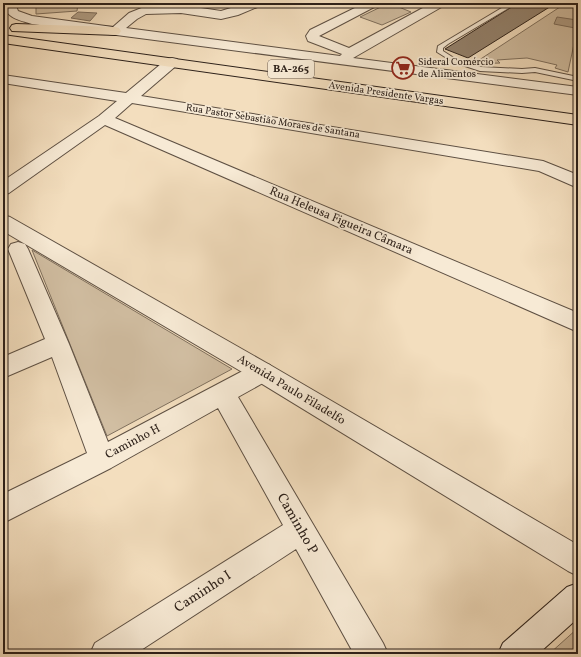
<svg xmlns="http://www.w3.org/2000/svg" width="581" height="657" font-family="Vollkorn,serif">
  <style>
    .green { fill: #d1bea2; stroke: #7f705e }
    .water { fill: #b09e86; stroke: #7c6c5b }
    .building { fill: #94836f; stroke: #2d211a }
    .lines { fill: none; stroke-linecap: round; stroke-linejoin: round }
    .service-casing { stroke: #5e5043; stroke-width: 2 }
    .minor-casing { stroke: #5e5043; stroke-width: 2 }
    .tertiary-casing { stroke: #5e5043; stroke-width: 2 }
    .secondary-casing { stroke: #2d211a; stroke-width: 2 }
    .primary-casing { stroke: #2d211a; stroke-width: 2 }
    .service { fill: #f7ead5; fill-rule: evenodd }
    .minor { fill: #f7ead5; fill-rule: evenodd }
    .tertiary { fill: #f7ead5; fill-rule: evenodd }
    .secondary { fill: #f7ead5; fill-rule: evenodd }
    .primary { fill: #f3debe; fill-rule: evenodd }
    .labels { text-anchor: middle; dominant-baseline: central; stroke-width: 3.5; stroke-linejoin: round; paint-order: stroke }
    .far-poi-label { font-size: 10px; fill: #2d211a; stroke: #f7ead5; text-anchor: start }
    .far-street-label { font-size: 10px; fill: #2d211a; stroke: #f7ead5 }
    .shield { fill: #f7ead5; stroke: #6a5d52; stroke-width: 1 }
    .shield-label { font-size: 11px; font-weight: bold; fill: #2d211a }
    .street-label { font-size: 12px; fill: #2d211a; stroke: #f7ead5 }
    .near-street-label { font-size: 14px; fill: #2d211a; stroke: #f7ead5 }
  </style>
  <rect width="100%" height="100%" fill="#f3debe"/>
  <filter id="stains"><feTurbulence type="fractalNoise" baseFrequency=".005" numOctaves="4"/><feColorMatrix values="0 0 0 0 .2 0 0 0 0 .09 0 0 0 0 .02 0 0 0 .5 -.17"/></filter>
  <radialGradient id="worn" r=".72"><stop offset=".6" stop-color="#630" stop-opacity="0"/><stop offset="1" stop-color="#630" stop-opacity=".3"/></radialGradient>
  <!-- green -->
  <path class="green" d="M 66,3 L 78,3 L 77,11 L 36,14 L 36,6 Z
    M 389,3 L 411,12 L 382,25 L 360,17 Z
    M 566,3 L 578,3 L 578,25 L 568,72 L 555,68 L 557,65 L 527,58 L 497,60 L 500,63 L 473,64 Z
    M 32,250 L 232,369 L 107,436 Z
    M 578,628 L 578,654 L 549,654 Z"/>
  <!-- water -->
  <path class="water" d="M 78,12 L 97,13 L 90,21 L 71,18 Z
    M 557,17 L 577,20 L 575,28 L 554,24 Z"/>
  <!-- building -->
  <path class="building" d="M 518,3 L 556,3 L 468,58 L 445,49 Z"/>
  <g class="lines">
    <!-- service casing -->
    <g class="service-casing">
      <path id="service" d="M 510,3 L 517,3 L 448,44 L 443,48 L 443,51 L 457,60 L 481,67 L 522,69 L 535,68 L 578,77 L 578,81 L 535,72 L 522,73 L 480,71 L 453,62 L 437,52 L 438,46 Z"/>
    </g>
    <!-- minor casing -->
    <g class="minor-casing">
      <path id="minor" d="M 3,3 L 15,3 L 18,11 L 32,16 L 113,27 L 129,13 L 144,7 L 181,5 L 221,11 L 247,3 L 264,3 L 262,5 L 238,15 L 221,19 L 181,13 L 146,14 L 137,19 L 126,28 L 340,56 L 342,54 L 308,41 L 306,36 L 310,30 L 365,3 L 380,3 L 378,5 L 319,36 L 349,48 L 432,3 L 447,3 L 445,5 L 353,58 L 578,87 L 578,95 L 32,24 C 19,20 6,18 3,3 Z
        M 172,58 L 177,59 L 179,62 L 177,65 L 141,96 L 543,161 L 578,175 L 578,188 L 539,171 L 132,103 L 115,118 L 578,313 L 578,332 L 105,125 L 9,193 L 3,195 L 3,181 L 99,116 L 117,101 L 3,83 L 3,75 L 126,93 L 167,59 Z
        M 18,242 L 25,244 L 28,249 L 69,344 L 108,442 L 254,365 L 262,362 L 270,365 L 274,372 L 270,379 L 238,397 L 383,643 L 388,654 L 354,654 L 296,549 L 135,654 L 90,654 L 95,643 L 283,525 L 218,408 L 111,468 L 3,523 L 3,494 L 87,453 L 52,357 L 3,378 L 3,357 L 45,339 L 8,249 L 11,244 Z"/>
    </g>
    <!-- tertiary casing -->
    <g class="tertiary-casing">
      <path id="tertiary" d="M 3,215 L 10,217 L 270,365 L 578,545 L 578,576 L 568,571 L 254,379 L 3,231 Z"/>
    </g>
    <!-- secondary casing -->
    <g class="secondary-casing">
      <path id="secondary" d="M 578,583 L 578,618 L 538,654 L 498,654 L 503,643 L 567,587 Z"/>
    </g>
    <!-- primary casing -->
    <g class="primary-casing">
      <path id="primary" d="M 16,24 L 115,27 L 119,28 L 121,31 L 119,34 L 115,35 L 12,31 L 10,28 L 12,25 Z
        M 3,35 L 578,115 L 578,125 L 3,43 Z"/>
    </g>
    <!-- service -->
    <use href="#service" class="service"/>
    <!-- minor -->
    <use href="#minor" class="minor"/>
    <!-- tertiary -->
    <use href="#tertiary" class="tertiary"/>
    <!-- secondary -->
    <use href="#secondary" class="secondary"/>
    <!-- primary -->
    <use href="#primary" class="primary"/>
  </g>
  <!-- icons -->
  <defs>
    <g id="supermarket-ring" transform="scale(1.15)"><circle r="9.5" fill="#f7ead5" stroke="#8f2418" stroke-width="1.5"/><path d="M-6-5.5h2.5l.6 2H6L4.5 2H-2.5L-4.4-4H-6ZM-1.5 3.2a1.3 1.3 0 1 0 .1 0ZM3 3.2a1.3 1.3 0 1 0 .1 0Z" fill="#8f2418"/></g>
  </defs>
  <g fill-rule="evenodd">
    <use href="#supermarket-ring" x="403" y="68"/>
  </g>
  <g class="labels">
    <!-- far-poi labels -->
    <g class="far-poi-label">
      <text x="418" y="62">Sideral Comércio<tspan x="418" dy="12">de Alimentos</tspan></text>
    </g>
    <!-- far-street labels -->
    <g class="far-street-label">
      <text transform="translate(386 93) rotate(8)">Avenida Presidente Vargas</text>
      <text transform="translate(273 121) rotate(9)">Rua Pastor Sebastião Moraes de Santana</text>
    </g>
    <!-- shield labels -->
    <rect class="shield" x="268" y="60" width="46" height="18" rx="3"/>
    <g class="shield-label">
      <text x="291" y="69">BA-265</text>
    </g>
    <!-- street labels -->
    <g class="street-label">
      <text transform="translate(341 221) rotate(23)">Rua Heleusa Figueira Câmara</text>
      <text transform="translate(291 390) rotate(31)">Avenida Paulo Filadelfo</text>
      <text transform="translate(133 442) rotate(-28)">Caminho H</text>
    </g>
    <!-- near-street labels -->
    <g class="near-street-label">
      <text transform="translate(297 524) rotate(60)">Caminho P</text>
      <text transform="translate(203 592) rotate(-33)">Caminho I</text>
    </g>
  </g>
  <!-- margin -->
  <rect width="581" height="657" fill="none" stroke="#f3debe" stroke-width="16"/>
  <rect x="4" y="4" width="573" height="649" fill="none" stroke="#2d211a" stroke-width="2"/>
  <rect x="8" y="8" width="565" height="641" fill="none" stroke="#2d211a"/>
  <rect width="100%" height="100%" filter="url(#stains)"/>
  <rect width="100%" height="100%" fill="url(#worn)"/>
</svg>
